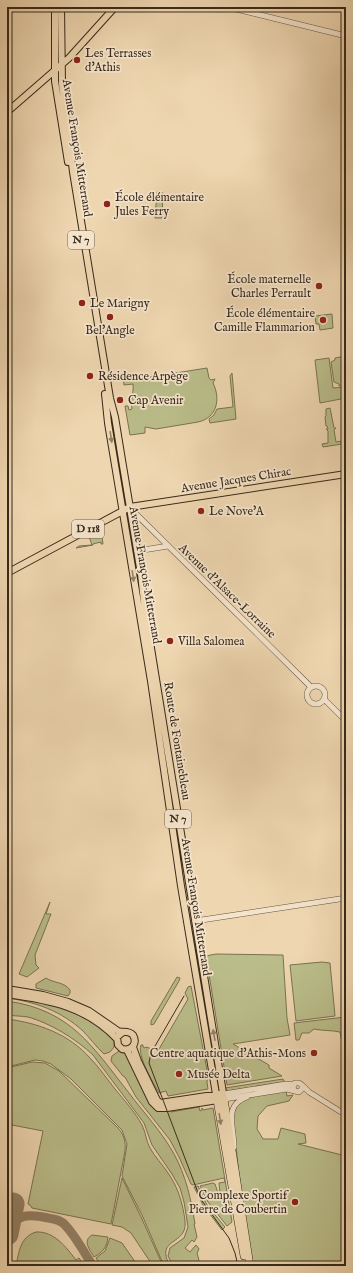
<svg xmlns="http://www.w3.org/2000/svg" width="353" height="1273" font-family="'IM FELL English',serif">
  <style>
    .green { fill: #babd8a; stroke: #797352 }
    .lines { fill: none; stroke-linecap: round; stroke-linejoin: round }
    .taxiway { stroke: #938065; stroke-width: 9 }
    .runway { stroke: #938065; stroke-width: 23 }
    .minor-casing { stroke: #665440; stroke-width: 6 }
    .major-casing { stroke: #38291a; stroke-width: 8 }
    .highway-casing { stroke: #38291a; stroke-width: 8 }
    .minor { stroke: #f4e4cc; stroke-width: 5 }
    .major { stroke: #eed6b0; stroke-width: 6 }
    .highway { stroke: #eed6b0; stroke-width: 7 }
    .tram { stroke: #38291a; stroke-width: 1 }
    .oneway { fill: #938065 }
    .poi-dot { fill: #8f2418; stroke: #f4e4cc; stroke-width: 1.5 }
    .labels { text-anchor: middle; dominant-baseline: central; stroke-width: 3.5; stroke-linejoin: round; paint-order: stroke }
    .shield { fill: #f4e4cc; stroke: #70614f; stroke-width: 1 }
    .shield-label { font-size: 11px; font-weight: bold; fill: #38291a }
    .poi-label { font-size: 12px; fill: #38291a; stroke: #f4e4cc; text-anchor: start }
    .street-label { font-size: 12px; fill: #38291a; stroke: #f4e4cc }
  </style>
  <rect width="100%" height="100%" fill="#eed6b0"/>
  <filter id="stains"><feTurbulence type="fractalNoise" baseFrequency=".005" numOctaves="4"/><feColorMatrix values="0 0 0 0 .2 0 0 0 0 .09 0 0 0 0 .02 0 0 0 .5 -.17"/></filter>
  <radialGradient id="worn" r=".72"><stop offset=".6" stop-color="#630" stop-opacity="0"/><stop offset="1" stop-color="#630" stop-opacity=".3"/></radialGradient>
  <!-- green -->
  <path class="green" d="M 157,192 L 163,193 L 162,218 L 155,218 Z
    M 332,314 L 333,328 L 320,330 L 319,324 L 316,324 L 315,316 Z
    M 346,356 L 346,384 L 339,386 L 339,384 L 334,382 L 331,362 L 335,360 L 335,358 Z
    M 329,358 L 333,388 L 346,387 L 346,398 L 320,403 L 315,360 Z
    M 207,368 L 209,378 L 211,380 L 215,379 L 213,383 C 221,399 217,418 198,422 L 156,429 L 145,427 L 145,433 L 130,435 L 125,406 L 128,406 L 129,410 L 132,409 C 130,399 134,393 133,384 L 124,385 L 123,378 L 149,374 L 150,377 Z
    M 232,373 L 236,419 L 210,423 L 209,419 L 214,415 L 217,409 L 233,407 L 230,376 Z
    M 330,408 L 334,428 L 336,428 L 334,430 L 336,442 L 342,441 L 342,444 L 323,447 L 322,444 L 328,443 L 328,431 L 326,429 L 328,429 L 327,426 L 326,426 L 325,417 L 326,416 L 326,409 Z
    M 101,528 L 103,544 L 101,544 L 101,542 L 93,544 L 93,545 L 76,548 L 79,546 L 92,545 L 88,534 Z
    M 50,902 L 46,914 L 51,914 L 35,955 L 36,965 L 39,968 L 27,977 L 19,974 Z
    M 216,954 L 283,955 L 287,1018 L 290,1035 L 233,1044 L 269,1065 L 269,1068 L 282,1076 L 227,1085 L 206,956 Z
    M 322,962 L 330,963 L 335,1016 L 296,1021 L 290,965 Z
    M 177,977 L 180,978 L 179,981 L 154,1024 L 151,1025 L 151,1021 Z
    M 46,978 C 53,983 65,982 70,990 L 70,993 L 68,996 L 36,988 L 36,984 Z
    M 191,986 L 208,1075 L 207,1082 L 208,1089 L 168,1096 L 166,1091 L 159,1093 C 153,1082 137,1056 141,1045 L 143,1045 L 143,1047 L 145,1048 L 146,1047 L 152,1049 L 150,1053 L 155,1056 L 188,999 L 185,993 L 188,987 Z
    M 7,996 L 59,1005 L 97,1023 L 114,1040 L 114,1047 L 110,1052 L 104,1054 C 96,1047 90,1038 83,1031 C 61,1011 36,1002 7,998 Z
    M 7,1001 C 71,1010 92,1046 129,1093 C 144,1113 162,1132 174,1154 C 186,1176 191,1199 195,1224 L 194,1224 L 197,1237 L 194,1242 L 192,1240 L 185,1248 L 190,1252 L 196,1245 L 199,1249 L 197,1253 L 200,1264 L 197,1265 L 197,1266 L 173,1266 L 168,1256 L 170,1248 L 184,1238 L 188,1227 L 184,1202 L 180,1188 L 172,1174 L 152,1145 L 144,1123 L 93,1055 C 76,1039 50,1023 28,1017 C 22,1016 14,1016 7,1015 Z
    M 345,1017 L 346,1039 L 342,1042 L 340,1032 C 331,1030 323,1031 314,1029 L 309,1033 L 302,1033 L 299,1040 L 296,1040 L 294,1023 Z
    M 7,1019 C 38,1023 69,1034 90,1058 C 99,1067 107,1079 115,1089 C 124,1100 135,1112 142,1125 C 146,1133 146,1141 150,1148 C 155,1157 162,1164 168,1173 C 178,1187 183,1204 185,1221 C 188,1246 154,1237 170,1266 L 164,1266 L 142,1215 L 122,1176 L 127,1144 L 122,1130 L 71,1079 L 51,1064 L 43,1061 L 35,1060 L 7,1067 Z
    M 119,1051 L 126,1053 L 151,1104 L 171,1109 L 171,1112 L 199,1107 L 200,1111 L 202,1110 L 202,1108 L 203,1110 L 213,1108 L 232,1222 L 227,1226 L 208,1202 L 200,1186 L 213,1183 L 215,1184 L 218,1193 L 220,1193 L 219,1183 L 225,1182 L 224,1178 L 193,1185 L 191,1184 L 179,1157 L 170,1140 L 136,1097 L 125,1077 L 123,1076 L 111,1061 L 112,1056 Z
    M 32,1062 L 45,1063 L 59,1071 L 118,1128 C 124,1135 126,1142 125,1151 L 111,1224 L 32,1208 L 30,1205 L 28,1204 L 43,1131 L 12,1125 L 7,1151 L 7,1068 Z
    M 283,1079 L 285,1082 L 227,1091 L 225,1088 Z
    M 286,1091 L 287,1096 L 293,1095 L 289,1101 L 267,1106 L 258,1116 L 257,1129 L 263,1139 L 278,1139 L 281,1128 L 305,1134 L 306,1143 L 298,1144 L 346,1156 L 346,1259 L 330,1266 L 252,1266 L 239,1175 L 233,1117 C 235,1094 268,1094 286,1091 Z
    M 122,1178 L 141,1217 L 163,1266 L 153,1266 L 131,1233 L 122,1227 L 112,1225 Z
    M 198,1186 L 207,1205 L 225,1227 L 222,1230 L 203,1205 L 194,1187 Z
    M 36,1232 C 54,1231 66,1247 76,1260 L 79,1258 L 83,1264 L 83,1266 L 16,1266 C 19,1252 20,1237 36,1232 Z
    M 92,1235 L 108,1237 C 107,1247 103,1252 94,1257 C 90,1250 82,1241 92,1235 Z
    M 110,1238 L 122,1243 L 138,1266 L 101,1266 L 96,1258 L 105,1251 Z"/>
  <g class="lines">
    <!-- taxiway -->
    <path class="taxiway" d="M 7,1234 C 15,1213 29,1214 48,1218 C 54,1219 61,1220 65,1225 C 75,1235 85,1254 93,1266"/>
    <!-- runway -->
    <path class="runway" d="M 7,1234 L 13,1204"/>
    <!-- minor casing -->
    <g class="minor-casing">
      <path id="minor" d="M 228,7 L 346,36
        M 130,508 L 311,687
        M 137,551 L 168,546
        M307 695a9 9 0 1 1 18 0a9 9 0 1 1-18 0Z
        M 324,699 L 346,721
        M 195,921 L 346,898
        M 303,1086 L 309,1092 L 341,1112 L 345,1112
        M 224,1094 L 286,1084 L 294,1085
        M 224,1099 L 287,1089 L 299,1092 L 302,1089 L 302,1085 L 299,1083 L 295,1083 L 293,1086 L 294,1090
        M 234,1147 C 234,1127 223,1105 247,1097"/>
    </g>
    <!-- major casing -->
    <g class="major-casing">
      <path id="major" d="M 55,7 L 55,81 L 68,162
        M 61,7 L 62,84 L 73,172 L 110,398 L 115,417 L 122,460 L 141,574 L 145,611 L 224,1099 L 167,1108 L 158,1108 L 152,1102 L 127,1050
        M 7,112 L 69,58 L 115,7
        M 105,394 L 108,423 L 151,681 L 181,886 L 217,1100
        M 7,573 L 130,507 L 346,474
        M 7,989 L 43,995 L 68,1002 L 89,1011 L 118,1031 C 123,1033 128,1030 133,1035 C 138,1044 131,1051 122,1049 L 118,1045 L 117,1037 L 122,1033
        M 7,994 C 49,1000 86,1006 117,1039
        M 133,1047 L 138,1061 L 157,1100 L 160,1103 L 220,1094"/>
    </g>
    <!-- highway casing -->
    <g class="highway-casing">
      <path id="highway" d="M 224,1099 L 250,1266
        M 217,1100 L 244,1256"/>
    </g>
    <!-- minor -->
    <use href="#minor" class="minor"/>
    <!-- major -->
    <use href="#major" class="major"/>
    <!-- highway -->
    <use href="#highway" class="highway"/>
    <!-- tram -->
    <path class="tram" d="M 184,996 L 151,1053 L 149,1063 L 200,1198 L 229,1238 L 235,1253 L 238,1266"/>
  </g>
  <!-- one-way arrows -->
  <defs><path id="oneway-solid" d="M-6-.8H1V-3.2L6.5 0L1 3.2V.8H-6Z"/></defs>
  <g class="oneway">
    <use href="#oneway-solid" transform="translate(111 437) rotate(81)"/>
    <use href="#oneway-solid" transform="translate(133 576) rotate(81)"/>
    <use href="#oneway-solid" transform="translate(214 1035) rotate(-100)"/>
    <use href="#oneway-solid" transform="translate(220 1119) rotate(81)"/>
  </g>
  <!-- markers -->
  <g class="poi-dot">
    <circle cx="77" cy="60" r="4"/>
    <circle cx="107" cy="204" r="4"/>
    <circle cx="319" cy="286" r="4"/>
    <circle cx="82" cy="303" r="4"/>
    <circle cx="110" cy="317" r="4"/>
    <circle cx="323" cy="320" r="4"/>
    <circle cx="90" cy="376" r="4"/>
    <circle cx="120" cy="400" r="4"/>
    <circle cx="201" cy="511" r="4"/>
    <circle cx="170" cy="641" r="4"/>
    <circle cx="314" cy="1053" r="4"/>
    <circle cx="179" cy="1074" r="4"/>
    <circle cx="295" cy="1202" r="4"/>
  </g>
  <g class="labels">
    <!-- shield labels -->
    <g class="shield">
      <rect x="68" y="231" width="26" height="18" rx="3"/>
      <rect x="72" y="520" width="32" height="18" rx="3"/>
      <rect x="165" y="810" width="26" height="18" rx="3"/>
    </g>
    <g class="shield-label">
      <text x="81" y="240">N 7</text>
      <text x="88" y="529">D 118</text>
      <text x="178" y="819">N 7</text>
    </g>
    <!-- poi labels -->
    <g class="poi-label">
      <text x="85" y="53">Les Terrasses<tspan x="85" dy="14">d'Athis</tspan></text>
      <text x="115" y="197">École élémentaire<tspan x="115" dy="14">Jules Ferry</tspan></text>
      <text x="311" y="279" text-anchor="end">École maternelle<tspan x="311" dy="14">Charles Perrault</tspan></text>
      <text x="90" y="303">Le Marigny</text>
      <text x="315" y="313" text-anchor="end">École élémentaire<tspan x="315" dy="14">Camille Flammarion</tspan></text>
      <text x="110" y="330" text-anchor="middle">Bel'Angle</text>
      <text x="98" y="376">Résidence Arpège</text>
      <text x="128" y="400">Cap Avenir</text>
      <text x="209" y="511">Le Nove'A</text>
      <text x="178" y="641">Villa Salomea</text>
      <text x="306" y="1053" text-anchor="end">Centre aquatique d'Athis-Mons</text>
      <text x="187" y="1074">Musée Delta</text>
      <text x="287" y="1195" text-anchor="end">Complexe Sportif<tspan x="287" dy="14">Pierre de Coubertin</tspan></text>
    </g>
    <!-- street labels -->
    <g class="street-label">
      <text transform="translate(77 148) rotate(81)">Avenue François Mitterrand</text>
      <text transform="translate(236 480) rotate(-9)">Avenue Jacques Chirac</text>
      <text transform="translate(145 575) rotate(80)">Avenue François Mitterrand</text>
      <text transform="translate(227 591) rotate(44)">Avenue d'Alsace-Lorraine</text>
      <text transform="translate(177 741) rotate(81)">Route de Fontainebleau</text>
      <text transform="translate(196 907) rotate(81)">Avenue François Mitterrand</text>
    </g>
  </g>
  <!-- margin -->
  <rect width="353" height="1273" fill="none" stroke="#eed6b0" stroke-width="24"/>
  <rect x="8" y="8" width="337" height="1257" fill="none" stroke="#38291a" stroke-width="2"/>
  <rect x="12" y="12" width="329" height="1249" fill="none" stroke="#38291a"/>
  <rect width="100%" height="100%" filter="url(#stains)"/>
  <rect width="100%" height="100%" fill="url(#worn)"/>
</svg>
